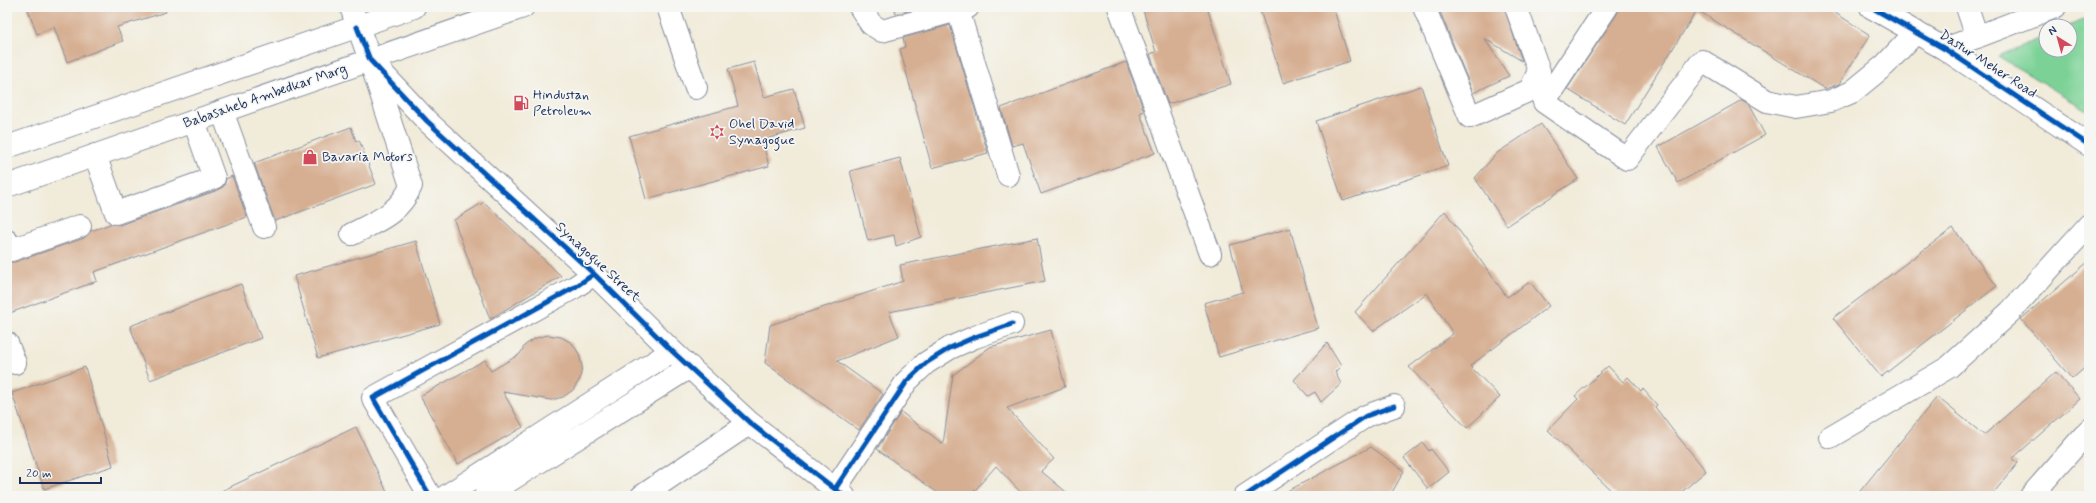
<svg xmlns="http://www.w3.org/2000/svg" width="2096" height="503" font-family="Mynerve,sans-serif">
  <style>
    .green { fill: #7bd296; stroke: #4b807a }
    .building { fill: #d6ae91 }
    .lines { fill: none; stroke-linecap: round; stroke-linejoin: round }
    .minor-casing { stroke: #868d9c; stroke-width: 24 }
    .major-casing { stroke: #868d9c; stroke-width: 24 }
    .minor { stroke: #fff; stroke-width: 22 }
    .major { stroke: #fff; stroke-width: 22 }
    .cycleway-casing { stroke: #f6f6f2; stroke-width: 8 }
    .cycleway { stroke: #0057b8; stroke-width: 5 }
    .labels { text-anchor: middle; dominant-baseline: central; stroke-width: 3.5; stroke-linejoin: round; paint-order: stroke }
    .street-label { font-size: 14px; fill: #1b2f5e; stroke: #f6f6f2 }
    .poi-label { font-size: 14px; fill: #1b2f5e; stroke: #f6f6f2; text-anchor: start }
  </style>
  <rect width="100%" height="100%" fill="#f6f6f2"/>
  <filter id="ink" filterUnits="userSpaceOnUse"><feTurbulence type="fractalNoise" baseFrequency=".025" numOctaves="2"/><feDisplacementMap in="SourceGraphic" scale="8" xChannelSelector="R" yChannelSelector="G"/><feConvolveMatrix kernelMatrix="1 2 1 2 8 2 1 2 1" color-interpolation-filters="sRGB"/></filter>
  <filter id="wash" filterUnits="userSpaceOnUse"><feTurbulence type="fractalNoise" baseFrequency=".012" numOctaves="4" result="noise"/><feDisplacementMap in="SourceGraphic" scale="16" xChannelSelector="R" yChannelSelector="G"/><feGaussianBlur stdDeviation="0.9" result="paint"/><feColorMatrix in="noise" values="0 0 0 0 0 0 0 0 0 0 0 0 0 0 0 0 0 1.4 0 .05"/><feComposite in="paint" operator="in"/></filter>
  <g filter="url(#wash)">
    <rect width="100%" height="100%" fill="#f1ebd9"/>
    <!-- green -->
    <path class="green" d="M 2089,17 L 2089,111 L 1998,56 L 2046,36 L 2046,50 L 2070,50 L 2069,26 Z"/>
    <g id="blocks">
      <!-- building -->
      <path class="building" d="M 27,7 L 165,7 L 166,12 L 117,27 L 123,41 L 67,62 L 54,27 L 37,34 Z
        M 894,7 L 922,7 L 896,14 Z
        M 1142,7 L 1207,7 L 1231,84 L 1168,104 L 1150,54 L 1156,52 Z
        M 1259,7 L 1333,7 L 1350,61 L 1283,83 Z
        M 1438,7 L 1504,7 L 1522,61 L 1484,38 L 1509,76 L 1473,93 Z
        M 1619,7 L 1826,7 L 1870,35 L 1839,84 L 1825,89 L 1697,10 L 1625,125 L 1567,89 L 1617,14 Z
        M 950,25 L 988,153 L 932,168 L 900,49 L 905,47 L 903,38 Z
        M 754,62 L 764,97 L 794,89 L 805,128 L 762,140 L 769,166 L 646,199 L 629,136 L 738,106 L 728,69 Z
        M 1126,62 L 1144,111 L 1140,113 L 1155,153 L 1041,194 L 1023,143 L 1012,146 L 1001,108 Z
        M 1421,86 L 1448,166 L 1343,201 L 1316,121 Z
        M 1742,100 L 1748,104 L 1765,135 L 1678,183 L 1658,147 Z
        M 1541,124 L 1578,179 L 1507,226 L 1475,178 L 1497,153 Z
        M 351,127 L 356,141 L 359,140 L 376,184 L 275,221 L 254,163 Z
        M 900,158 L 921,237 L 896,246 L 894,235 L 868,241 L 850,171 Z
        M 232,176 L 247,217 L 94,272 L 97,281 L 7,314 L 7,262 L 15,262 L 84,238 L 91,231 L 110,224 L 120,225 L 218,190 L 224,186 L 226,179 Z
        M 484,202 L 561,276 L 490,319 L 454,220 Z
        M 1445,211 L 1507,297 L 1530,282 L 1549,306 L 1470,366 L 1500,397 L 1467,428 L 1409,367 L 1453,334 L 1427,293 L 1373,331 L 1355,312 Z
        M 1290,228 L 1318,328 L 1219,357 L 1204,303 L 1243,292 L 1230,245 Z
        M 1953,228 L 1997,286 L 1881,377 L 1833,318 Z
        M 1037,238 L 1045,281 L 889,312 L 899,336 L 837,361 L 883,394 L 859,430 L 765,363 L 770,325 L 903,281 L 900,265 Z
        M 416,241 L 440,324 L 318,358 L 294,276 Z
        M 2089,261 L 2089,364 L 2072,379 L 2021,319 Z
        M 241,284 L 261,338 L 150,380 L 130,326 Z
        M 1051,330 L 1065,387 L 1007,408 L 1054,459 L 1041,471 L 1071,496 L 1024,496 L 996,466 L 970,496 L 942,496 L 877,449 L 901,412 L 943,444 L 953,375 L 990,347 Z
        M 548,335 L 561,337 L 572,343 L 579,354 L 582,366 L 580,379 L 573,390 L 563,397 L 551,400 L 503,392 L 523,427 L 458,464 L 420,396 L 485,360 L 491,371 L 520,354 L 525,345 L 536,338 Z
        M 1327,343 L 1341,366 L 1335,372 L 1341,384 L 1321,402 L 1315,392 L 1308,396 L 1294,380 Z
        M 1608,366 L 1623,382 L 1628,377 L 1641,391 L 1643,389 L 1657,405 L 1655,407 L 1671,428 L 1706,471 L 1677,496 L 1617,496 L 1548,430 L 1578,399 L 1575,396 Z
        M 85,367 L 113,466 L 44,489 L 12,393 Z
        M 2056,372 L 2080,399 L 2012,459 L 2018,463 L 1991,496 L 1856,496 L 1937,397 L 1984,435 Z
        M 356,427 L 389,496 L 211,496 Z
        M 1423,443 L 1429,451 L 1431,449 L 1449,472 L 1428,489 L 1404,458 Z
        M 1371,447 L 1404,471 L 1390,496 L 1278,496 Z"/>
    </g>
  </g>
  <g filter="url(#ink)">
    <use href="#blocks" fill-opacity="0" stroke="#868d9c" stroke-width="1"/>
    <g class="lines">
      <!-- minor casing -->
      <g class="minor-casing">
        <path id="minor" d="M 351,7 L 370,60 L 427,121 L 594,274 L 672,351 L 750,423 L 844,496
          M 668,7 L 696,88
          M 860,7 L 871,24 L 882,31 L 958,10
          M 968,7 L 958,10 L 1008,175
          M 1119,7 L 1210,254
          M 1424,7 L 1470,117 L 1530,90 L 1539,71 L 1516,7
          M 1607,7 L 1544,102 L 1627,159 L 1702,61 L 1767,101 L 1796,107 L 1831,101 L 1852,92 L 1885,65 L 1916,32
          M 1871,7 L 1945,49 L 2089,145
          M 1967,7 L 1977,37
          M 1945,49 L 2055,7
          M 222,111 L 264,227
          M 95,155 L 116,213 L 214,178 L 194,121
          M 352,234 C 377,221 399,214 411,186 L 372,66
          M 7,241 L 11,250 L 80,226
          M 7,343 L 15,363
          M 1830,437 L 1949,367 L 2010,312 L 2089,225
          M 835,489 L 907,381 L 926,363 L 950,348 L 975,337 L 1012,324
          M 430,496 L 373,398 L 575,287 L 594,274
          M 446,496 L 672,351
          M 485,496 L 690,367
          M 642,496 L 750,423
          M 1245,496 L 1366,416 L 1394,406
          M 2031,496 L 2089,430"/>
      </g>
      <!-- major casing -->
      <g class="major-casing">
        <path id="major" d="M 7,147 L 414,7
          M 7,186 L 523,7"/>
      </g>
      <!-- minor -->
      <use href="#minor" class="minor"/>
      <!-- major -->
      <use href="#major" class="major"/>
      <!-- cycleway casing -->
      <g class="cycleway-casing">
        <path id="cycleway" d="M 1871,7 L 1945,49 L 2089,145
          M 357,27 L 370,60 L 427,121 L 594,274 L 672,351 L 750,423 L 844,496
          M 835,489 L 907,381 L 926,363 L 950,348 L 975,337 L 1012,324
          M 430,496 L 373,398 L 575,287 L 594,274
          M 1245,496 L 1366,416 L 1394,406"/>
      </g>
      <!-- cycleway -->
      <use href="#cycleway" class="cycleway"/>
    </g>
  </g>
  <!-- icons -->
  <defs>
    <g id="fuel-bare" transform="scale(1.2)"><path d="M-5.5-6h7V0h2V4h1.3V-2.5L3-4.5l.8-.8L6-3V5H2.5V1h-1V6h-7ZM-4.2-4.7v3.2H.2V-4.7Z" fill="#d1495b" stroke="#f6f6f2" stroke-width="2.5" paint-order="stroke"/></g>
    <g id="synagogue-bare" transform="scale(1.2)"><path d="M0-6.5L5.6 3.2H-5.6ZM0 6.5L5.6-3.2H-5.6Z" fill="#d1495b" stroke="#f6f6f2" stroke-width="2.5" paint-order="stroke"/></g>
    <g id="shop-bare" transform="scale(1.2)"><path d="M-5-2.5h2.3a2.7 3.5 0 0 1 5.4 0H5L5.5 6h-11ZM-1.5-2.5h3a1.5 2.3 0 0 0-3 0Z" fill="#d1495b" stroke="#f6f6f2" stroke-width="2.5" paint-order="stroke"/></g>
  </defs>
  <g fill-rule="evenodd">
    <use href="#fuel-bare" x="521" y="103"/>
    <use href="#synagogue-bare" x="717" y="132"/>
    <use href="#shop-bare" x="310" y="157"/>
  </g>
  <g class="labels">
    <!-- street labels -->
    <g class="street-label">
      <text transform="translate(1988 64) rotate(33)">Dastur Meher Road</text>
      <text transform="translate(265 96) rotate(-19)">Babasaheb Ambedkar Marg</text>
      <text transform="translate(598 262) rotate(43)">Synagogue Street</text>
    </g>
    <!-- poi labels -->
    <g class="poi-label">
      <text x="533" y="95">Hindustan<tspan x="533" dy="16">Petroleum</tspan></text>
      <text x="729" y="124">Ohel David<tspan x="729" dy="16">Synagogue</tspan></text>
      <text x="322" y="157">Bavaria Motors</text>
    </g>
  </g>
  <!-- margin -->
  <rect width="2096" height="503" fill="none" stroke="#f6f6f2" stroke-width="24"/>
  <!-- north arrow -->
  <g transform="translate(2058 38) rotate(323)"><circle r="19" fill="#f6f6f2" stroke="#9ea6b7"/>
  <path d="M0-3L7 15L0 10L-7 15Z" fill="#d1495b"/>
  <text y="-6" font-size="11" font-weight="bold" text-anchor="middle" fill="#1b2f5e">N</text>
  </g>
  <!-- scale -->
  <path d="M20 477v6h81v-6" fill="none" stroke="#1b2f5e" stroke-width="2"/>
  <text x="26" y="477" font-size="12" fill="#1b2f5e" stroke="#f6f6f2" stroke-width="3" paint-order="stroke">20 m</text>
</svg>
